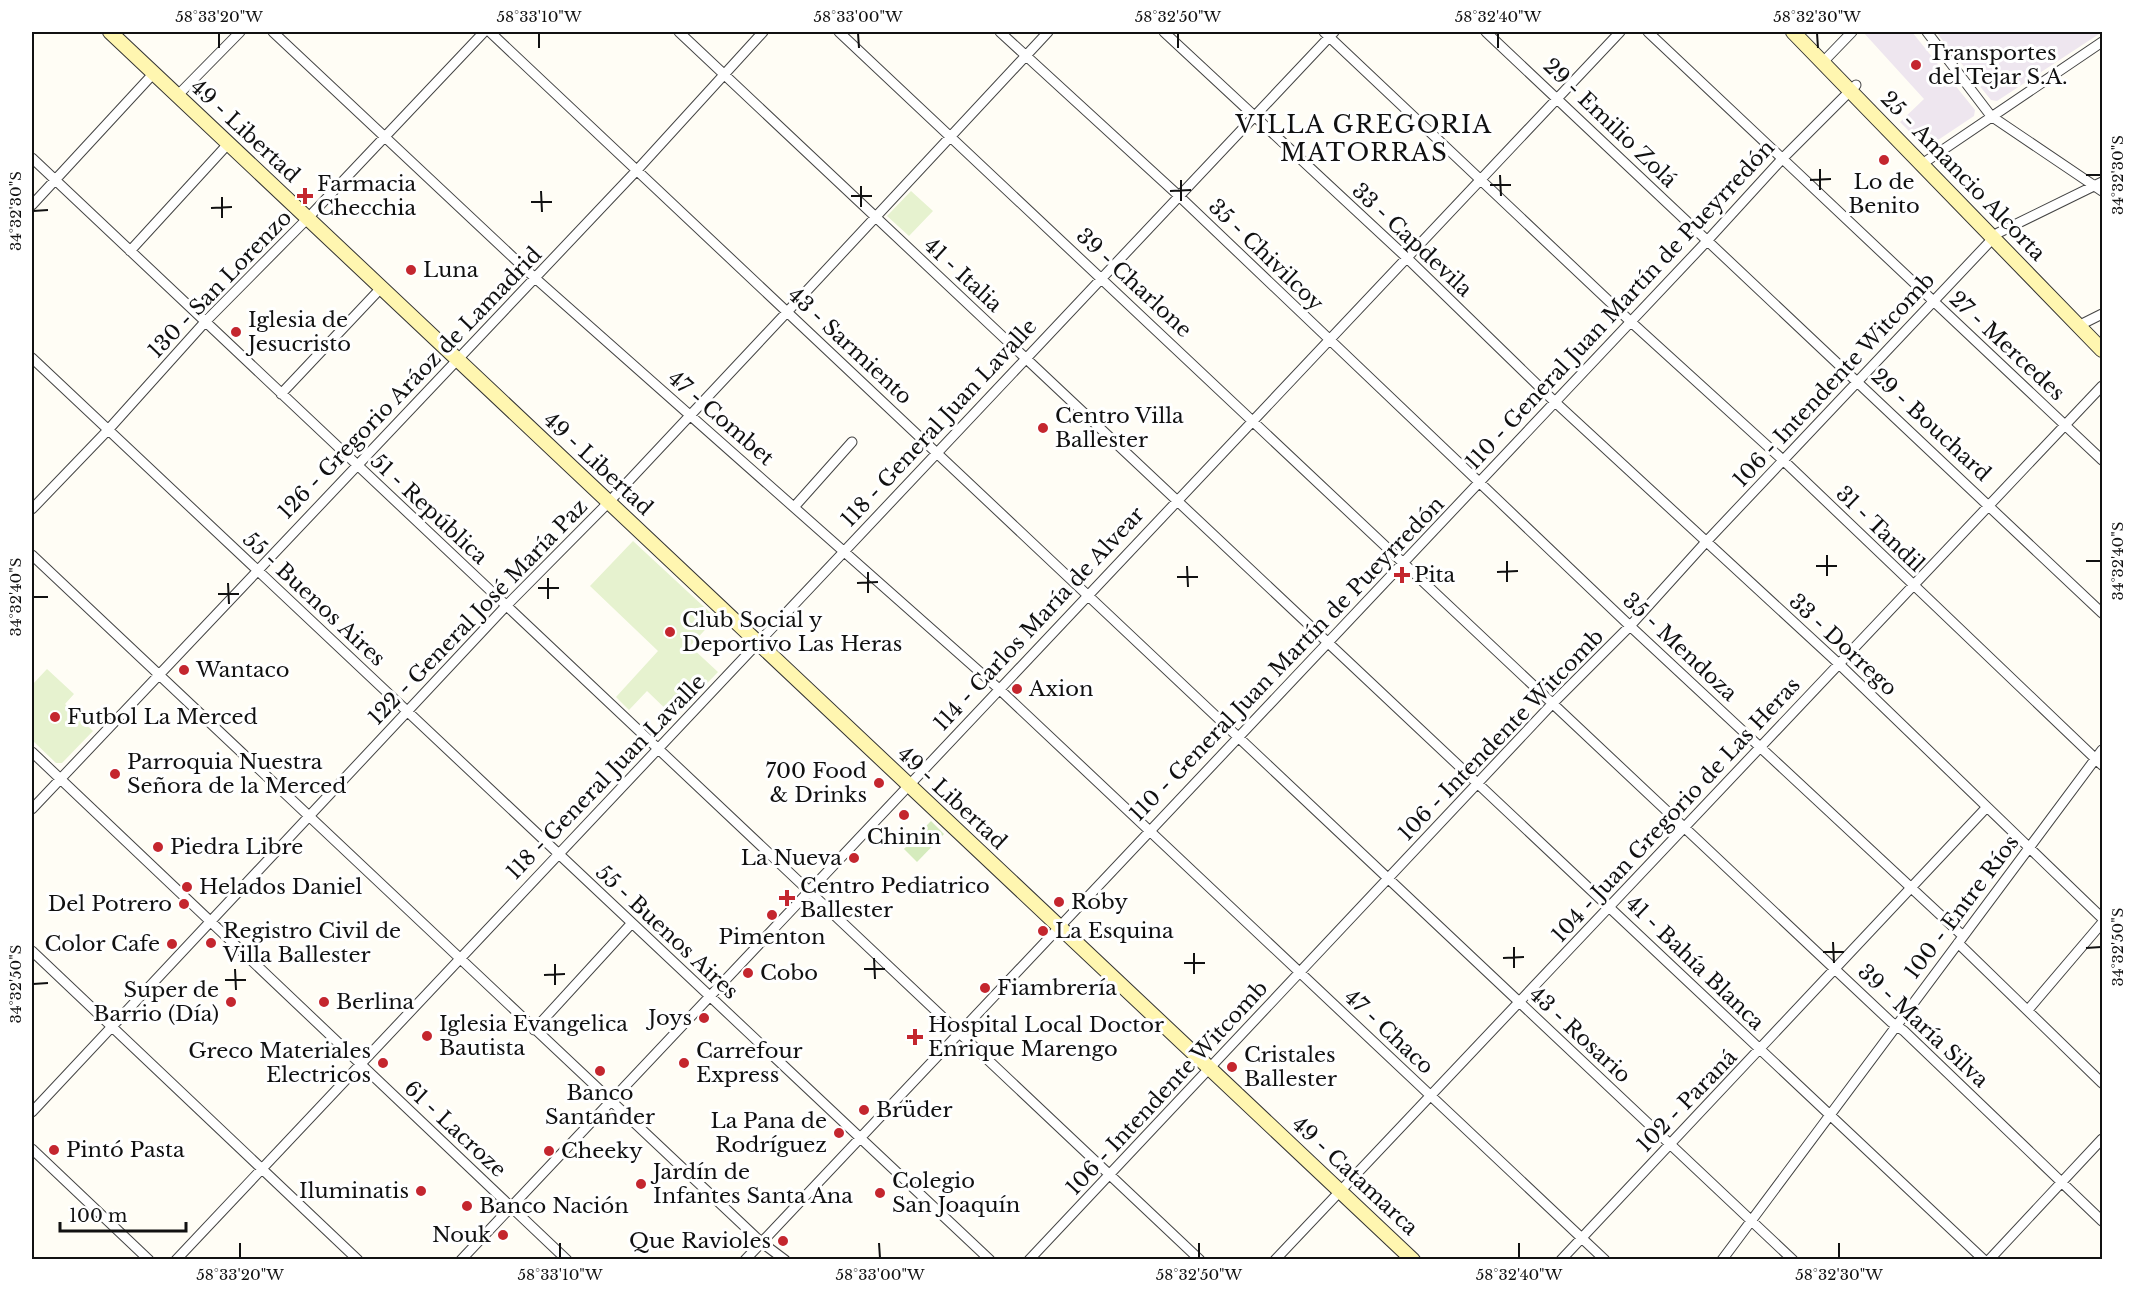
<svg xmlns="http://www.w3.org/2000/svg" width="2134" height="1291" font-family="'Libre Baskerville',serif">
  <style>
    .industrial { fill: #eee6ef }
    .green { fill: #d5ebbd }
    .pitch { fill: #e6f2cf }
    .lines { fill: none; stroke-linecap: round; stroke-linejoin: round }
    .street-casing { stroke: #444; stroke-width: 11 }
    .secondary-casing { stroke: #333; stroke-width: 16 }
    .street { stroke: #fff; stroke-width: 9 }
    .secondary { stroke: #fff6b0; stroke-width: 14 }
    .ticks { fill: none; stroke: #111; stroke-width: 2 }
    .poi-dot { fill: #c4262e; stroke: #fff; stroke-width: 2 }
    .labels { text-anchor: middle; dominant-baseline: central; stroke-width: 6; stroke-linejoin: round; paint-order: stroke }
    .poi-label { font-size: 21px; fill: #111; stroke: #fff; text-anchor: start }
    .street-label { font-size: 21px; fill: #111; stroke: #fff }
    .quarter-label { font-size: 24px; letter-spacing: 1.5px; fill: #111; stroke: #fff }
    .neatline { fill: none; stroke: #111; stroke-width: 2 }
    .ticks-label { font-size: 15px; text-anchor: middle; fill: #111 }
  </style>
  <rect width="100%" height="100%" fill="#fffdf5"/>
  <!-- industrial -->
  <path class="industrial" d="M 1863,32 L 1912,32 L 1975,110 L 1974,116 L 1929,146 L 1923,145 L 1900,122 L 1924,99 Z
    M 1936,32 L 2102,32 L 1997,101 L 1991,100 Z"/>
  <!-- green -->
  <path class="green" d="M 931,821 L 944,834 L 917,862 L 904,849 Z"/>
  <!-- pitch -->
  <path class="pitch" d="M 911,191 L 933,211 L 909,236 L 887,216 Z
    M 633,541 L 716,618 L 690,646 L 718,672 L 674,717 L 647,691 L 629,710 L 616,697 L 658,651 L 590,586 Z
    M 47,669 L 74,694 L 65,704 L 93,731 L 62,763 L 56,763 L 32,740 L 32,685 Z"/>
  <g class="lines">
    <!-- street casing -->
    <g class="street-casing">
      <path id="street" d="M 273,32 L 535,278 L 998,688 L 1605,1260
        M 490,32 L 1793,1260
        M 679,32 L 1984,1260
        M 839,32 L 1891,1022 L 1904,1031 L 2102,1221
        M 1000,32 L 1179,196 L 1630,626 L 1963,936
        M 1164,32 L 1406,257 L 1555,402 L 1839,664 L 2102,918
        M 1324,32 L 1630,321 L 1784,461 L 2102,765
        M 1486,32 L 2102,613
        M 1648,32 L 2102,460
        M 1927,32 L 1991,116 L 2102,191
        M 1823,62 L 1852,32
        M 177,96 L 240,32
        M 32,158 L 1200,1260
        M 1922,164 L 2102,42
        M 32,205 L 153,74
        M 130,251 L 228,144
        M 2078,326 L 2102,314
        M 32,358 L 990,1260
        M 281,394 L 381,288
        M 795,506 L 852,442
        M 32,509 L 108,430 L 205,322 L 307,219 L 484,32
        M 32,555 L 761,1242 L 785,1260
        M 32,752 L 567,1260
        M 32,809 L 638,169 L 763,32
        M 1958,943 L 2102,1083
        M 32,951 L 358,1260
        M 2028,1010 L 2102,923
        M 534,1030 L 631,924
        M 32,1112 L 506,606 L 608,503 L 788,311 L 1048,32
        M 32,1149 L 149,1260
        M 176,1260 L 1334,32
        M 461,1260 L 1620,32
        M 745,1260 L 1707,241 L 1782,159 L 1856,85
        M 1029,1260 L 1553,703 L 1630,626 L 1705,543 L 1998,233 L 2102,182
        M 1275,1260 L 2102,386
        M 1561,1260 L 1986,808
        M 1722,1260 L 2102,750
        M 1989,1260 L 2102,1139"/>
    </g>
    <!-- secondary casing -->
    <g class="secondary-casing">
      <path id="secondary" d="M 110,32 L 1413,1260
        M 1793,32 L 2102,350"/>
    </g>
    <!-- street -->
    <use href="#street" class="street"/>
    <!-- secondary -->
    <use href="#secondary" class="secondary"/>
  </g>
  <!-- ticks -->
  <path class="ticks" d="M 219,33 L 219,48M 539,33 L 539,48M 858,33 L 859,48M 1178,33 L 1178,48M 1498,33 L 1498,48M 1817,33 L 1818,48M 1820,169 L 1820,190M 1500,175 L 1501,196M 2086,175 L 2101,175M 1181,180 L 1181,201M 1810,180 L 1831,179M 1490,185 L 1511,185M 861,186 L 861,207M 541,191 L 542,212M 1170,191 L 1191,190M 851,196 L 872,196M 222,197 L 222,218M 531,202 L 552,202M 211,208 L 232,207M 33,211 L 48,210M 1827,555 L 1827,576M 1507,561 L 1507,582M 2086,561 L 2101,561M 1187,566 L 1188,587M 1816,566 L 1837,566M 868,572 L 868,593M 1497,572 L 1518,571M 1177,577 L 1198,577M 548,578 L 548,599M 228,583 L 229,604M 857,583 L 878,582M 538,588 L 559,588M 218,594 L 239,594M 33,597 L 48,597M 1833,942 L 1834,963M 1514,947 L 1514,968M 2086,948 L 2101,947M 1823,952 L 1844,952M 1194,953 L 1194,974M 874,958 L 875,979M 1503,958 L 1524,957M 1184,963 L 1205,963M 555,964 L 555,985M 235,969 L 236,990M 864,969 L 885,969M 544,975 L 565,974M 225,980 L 246,980M 33,984 L 48,983M 240,1243 L 240,1258M 560,1243 L 560,1258M 879,1243 L 880,1258M 1199,1243 L 1199,1258M 1519,1243 L 1519,1258M 1839,1243 L 1839,1258"/>
  <!-- markers -->
  <g class="poi-dot">
    <circle cx="1916" cy="65" r="6"/>
    <circle cx="1884" cy="160" r="6"/>
    <path d="M302 187h6v6h6v6h-6v6h-6v-6h-6v-6h6z"/>
    <circle cx="411" cy="270" r="6"/>
    <circle cx="236" cy="332" r="6"/>
    <circle cx="1043" cy="428" r="6"/>
    <path d="M1399 566h6v6h6v6h-6v6h-6v-6h-6v-6h6z"/>
    <circle cx="670" cy="632" r="6"/>
    <circle cx="184" cy="670" r="6"/>
    <circle cx="1017" cy="689" r="6"/>
    <circle cx="55" cy="717" r="6"/>
    <circle cx="115" cy="774" r="6"/>
    <circle cx="879" cy="783" r="6"/>
    <circle cx="904" cy="815" r="6"/>
    <circle cx="158" cy="847" r="6"/>
    <circle cx="854" cy="858" r="6"/>
    <circle cx="187" cy="887" r="6"/>
    <path d="M784 889h6v6h6v6h-6v6h-6v-6h-6v-6h6z"/>
    <circle cx="1059" cy="902" r="6"/>
    <circle cx="184" cy="904" r="6"/>
    <circle cx="772" cy="915" r="6"/>
    <circle cx="1043" cy="931" r="6"/>
    <circle cx="211" cy="943" r="6"/>
    <circle cx="172" cy="944" r="6"/>
    <circle cx="748" cy="973" r="6"/>
    <circle cx="985" cy="988" r="6"/>
    <circle cx="231" cy="1002" r="6"/>
    <circle cx="324" cy="1002" r="6"/>
    <circle cx="704" cy="1018" r="6"/>
    <circle cx="427" cy="1036" r="6"/>
    <path d="M912 1028h6v6h6v6h-6v6h-6v-6h-6v-6h6z"/>
    <circle cx="383" cy="1063" r="6"/>
    <circle cx="684" cy="1063" r="6"/>
    <circle cx="1232" cy="1067" r="6"/>
    <circle cx="600" cy="1071" r="6"/>
    <circle cx="864" cy="1110" r="6"/>
    <circle cx="839" cy="1133" r="6"/>
    <circle cx="54" cy="1150" r="6"/>
    <circle cx="549" cy="1151" r="6"/>
    <circle cx="641" cy="1184" r="6"/>
    <circle cx="421" cy="1191" r="6"/>
    <circle cx="880" cy="1193" r="6"/>
    <circle cx="467" cy="1206" r="6"/>
    <circle cx="503" cy="1235" r="6"/>
    <circle cx="783" cy="1241" r="6"/>
  </g>
  <g class="labels">
    <!-- poi labels -->
    <g class="poi-label">
      <text x="1928" y="53">Transportes<tspan x="1928" dy="24">del Tejar S.A.</tspan></text>
      <text x="1884" y="182" text-anchor="middle">Lo de<tspan x="1884" dy="24">Benito</tspan></text>
      <text x="317" y="184">Farmacia<tspan x="317" dy="24">Checchia</tspan></text>
      <text x="423" y="270">Luna</text>
      <text x="248" y="320">Iglesia de<tspan x="248" dy="24">Jesucristo</tspan></text>
      <text x="1055" y="416">Centro Villa<tspan x="1055" dy="24">Ballester</tspan></text>
      <text x="1414" y="575">Pita</text>
      <text x="682" y="620">Club Social y<tspan x="682" dy="24">Deportivo Las Heras</tspan></text>
      <text x="196" y="670">Wantaco</text>
      <text x="1029" y="689">Axion</text>
      <text x="67" y="717">Futbol La Merced</text>
      <text x="127" y="762">Parroquia Nuestra<tspan x="127" dy="24">Señora de la Merced</tspan></text>
      <text x="867" y="771" text-anchor="end">700 Food<tspan x="867" dy="24">&amp; Drinks</tspan></text>
      <text x="904" y="837" text-anchor="middle">Chinin</text>
      <text x="170" y="847">Piedra Libre</text>
      <text x="842" y="858" text-anchor="end">La Nueva</text>
      <text x="800" y="886">Centro Pediatrico<tspan x="800" dy="24">Ballester</tspan></text>
      <text x="199" y="887">Helados Daniel</text>
      <text x="1071" y="902">Roby</text>
      <text x="172" y="904" text-anchor="end">Del Potrero</text>
      <text x="223" y="931">Registro Civil de<tspan x="223" dy="24">Villa Ballester</tspan></text>
      <text x="1055" y="931">La Esquina</text>
      <text x="772" y="937" text-anchor="middle">Pimenton</text>
      <text x="160" y="944" text-anchor="end">Color Cafe</text>
      <text x="760" y="973">Cobo</text>
      <text x="997" y="988">Fiambrería</text>
      <text x="219" y="990" text-anchor="end">Super de<tspan x="219" dy="24">Barrio (Día)</tspan></text>
      <text x="336" y="1002">Berlina</text>
      <text x="692" y="1018" text-anchor="end">Joys</text>
      <text x="439" y="1024">Iglesia Evangelica<tspan x="439" dy="24">Bautista</tspan></text>
      <text x="928" y="1025">Hospital Local Doctor<tspan x="928" dy="24">Enrique Marengo</tspan></text>
      <text x="371" y="1051" text-anchor="end">Greco Materiales<tspan x="371" dy="24">Electricos</tspan></text>
      <text x="696" y="1051">Carrefour<tspan x="696" dy="24">Express</tspan></text>
      <text x="1244" y="1055">Cristales<tspan x="1244" dy="24">Ballester</tspan></text>
      <text x="600" y="1093" text-anchor="middle">Banco<tspan x="600" dy="24">Santander</tspan></text>
      <text x="876" y="1110">Brüder</text>
      <text x="827" y="1121" text-anchor="end">La Pana de<tspan x="827" dy="24">Rodríguez</tspan></text>
      <text x="66" y="1150">Pintó Pasta</text>
      <text x="561" y="1151">Cheeky</text>
      <text x="653" y="1172">Jardín de<tspan x="653" dy="24">Infantes Santa Ana</tspan></text>
      <text x="892" y="1181">Colegio<tspan x="892" dy="24">San Joaquín</tspan></text>
      <text x="409" y="1191" text-anchor="end">Iluminatis</text>
      <text x="479" y="1206">Banco Nación</text>
      <text x="491" y="1235" text-anchor="end">Nouk</text>
      <text x="771" y="1241" text-anchor="end">Que Ravioles</text>
    </g>
    <!-- street labels -->
    <g class="street-label">
      <text transform="translate(1610 123) rotate(44)">29 - Emilio Zolá</text>
      <text transform="translate(245 131) rotate(43)">49 - Libertad</text>
      <text transform="translate(1963 176) rotate(46)">25 - Amancio Alcorta</text>
      <text transform="translate(1412 240) rotate(43)">33 - Capdevila</text>
      <text transform="translate(1266 255) rotate(44)">35 - Chivilcoy</text>
      <text transform="translate(963 275) rotate(43)">41 - Italia</text>
      <text transform="translate(1134 283) rotate(43)">39 - Charlone</text>
      <text transform="translate(220 284) rotate(-46)">130 - San Lorenzo</text>
      <text transform="translate(1620 305) rotate(-47)">110 - General Juan Martín de Pueyrredón</text>
      <text transform="translate(850 346) rotate(43)">43 - Sarmiento</text>
      <text transform="translate(2007 346) rotate(43)">27 - Mercedes</text>
      <text transform="translate(1834 380) rotate(-47)">106 - Intendente Witcomb</text>
      <text transform="translate(410 383) rotate(-46)">126 - Gregorio Aráoz de Lamadrid</text>
      <text transform="translate(721 418) rotate(41)">47 - Combet</text>
      <text transform="translate(939 423) rotate(-47)">118 - General Juan Lavalle</text>
      <text transform="translate(1931 425) rotate(43)">29 - Bouchard</text>
      <text transform="translate(598 464) rotate(43)">49 - Libertad</text>
      <text transform="translate(429 509) rotate(43)">51 - República</text>
      <text transform="translate(1880 529) rotate(44)">31 - Tandil</text>
      <text transform="translate(314 599) rotate(43)">55 - Buenos Aires</text>
      <text transform="translate(478 612) rotate(-46)">122 - General José María Paz</text>
      <text transform="translate(1039 619) rotate(-47)">114 - Carlos María de Alvear</text>
      <text transform="translate(1843 645) rotate(43)">33 - Dorrego</text>
      <text transform="translate(1680 647) rotate(43)">35 - Mendoza</text>
      <text transform="translate(1287 659) rotate(-46)">110 - General Juan Martín de Pueyrredón</text>
      <text transform="translate(1501 735) rotate(-46)">106 - Intendente Witcomb</text>
      <text transform="translate(606 777) rotate(-46)">118 - General Juan Lavalle</text>
      <text transform="translate(952 798) rotate(43)">49 - Libertad</text>
      <text transform="translate(1676 810) rotate(-47)">104 - Juan Gregorio de Las Heras</text>
      <text transform="translate(1962 907) rotate(-53)">100 - Entre Ríos</text>
      <text transform="translate(667 932) rotate(43)">55 - Buenos Aires</text>
      <text transform="translate(1695 963) rotate(44)">41 - Bahía Blanca</text>
      <text transform="translate(1923 1026) rotate(43)">39 - María Silva</text>
      <text transform="translate(1389 1032) rotate(43)">47 - Chaco</text>
      <text transform="translate(1580 1035) rotate(43)">43 - Rosario</text>
      <text transform="translate(1167 1088) rotate(-47)">106 - Intendente Witcomb</text>
      <text transform="translate(1687 1101) rotate(-46)">102 - Paraná</text>
      <text transform="translate(455 1129) rotate(43)">61 - Lacroze</text>
      <text transform="translate(1355 1176) rotate(43)">49 - Catamarca</text>
    </g>
    <!-- quarter labels -->
    <g class="quarter-label">
      <text x="1364" y="124">VILLA GREGORIA<tspan x="1364" dy="28">MATORRAS</tspan></text>
    </g>
  </g>
  <!-- border -->
  <rect width="2134" height="1291" fill="none" stroke="#ffffff" stroke-width="66"/>
  <!-- scale -->
  <path d="M60 1222v9h126v-9" fill="none" stroke="#111111" stroke-width="3"/>
  <text x="69" y="1222" font-size="18" fill="#111111" stroke="#ffffff" stroke-width="4.5" paint-order="stroke">100 m</text>
  <rect x="33" y="33" width="2068" height="1225" class="neatline"/>
  <g class="ticks-label">
    <text x="219" y="22">58°33'20"W</text>
    <text x="539" y="22">58°33'10"W</text>
    <text x="858" y="22">58°33'00"W</text>
    <text x="1178" y="22">58°32'50"W</text>
    <text x="1498" y="22">58°32'40"W</text>
    <text x="1817" y="22">58°32'30"W</text>
    <text transform="translate(2118 175) rotate(-90)" y="5">34°32'30"S</text>
    <text transform="translate(16 211) rotate(-90)" y="5">34°32'30"S</text>
    <text transform="translate(2118 561) rotate(-90)" y="5">34°32'40"S</text>
    <text transform="translate(16 597) rotate(-90)" y="5">34°32'40"S</text>
    <text transform="translate(2118 947) rotate(-90)" y="5">34°32'50"S</text>
    <text transform="translate(16 984) rotate(-90)" y="5">34°32'50"S</text>
    <text x="240" y="1280">58°33'20"W</text>
    <text x="560" y="1280">58°33'10"W</text>
    <text x="880" y="1280">58°33'00"W</text>
    <text x="1199" y="1280">58°32'50"W</text>
    <text x="1519" y="1280">58°32'40"W</text>
    <text x="1839" y="1280">58°32'30"W</text>
  </g>
</svg>
